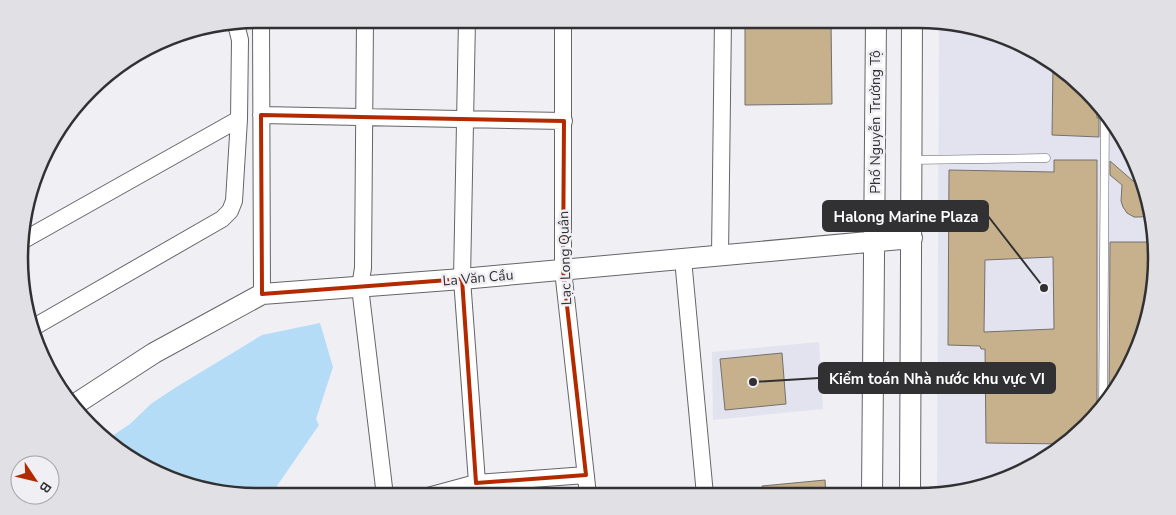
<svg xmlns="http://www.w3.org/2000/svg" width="1176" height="515" font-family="'Nunito Sans',sans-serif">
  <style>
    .built { fill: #e3e3ef }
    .water { fill: #b5dcf7 }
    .building { fill: #c7b08c; stroke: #73706c; fill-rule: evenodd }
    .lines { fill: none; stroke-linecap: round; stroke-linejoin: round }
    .service-casing { stroke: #656569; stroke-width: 9 }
    .minor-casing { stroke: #656569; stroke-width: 18 }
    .tertiary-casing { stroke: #656569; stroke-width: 22 }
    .service { stroke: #fff; stroke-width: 8 }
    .minor { stroke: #fff; stroke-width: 16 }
    .tertiary { stroke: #fff; stroke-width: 20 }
    .marked { fill: none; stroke: #b42a00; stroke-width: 4; stroke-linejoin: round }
    .labels { text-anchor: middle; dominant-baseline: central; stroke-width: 5; stroke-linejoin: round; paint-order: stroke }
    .street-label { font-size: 14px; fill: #313133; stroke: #efeff4 }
    .rim { fill: none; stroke: #313133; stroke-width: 2.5 }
    .leader { fill: none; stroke: #313133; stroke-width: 2 }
    .callout-dot { fill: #313133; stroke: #efeff4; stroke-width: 2 }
    .callout { fill: #313133; stroke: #313133; stroke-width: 2 }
    .callout-label { font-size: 15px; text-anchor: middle; font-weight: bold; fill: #fff }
  </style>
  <rect width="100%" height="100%" fill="#efeff4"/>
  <!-- built -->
  <path class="built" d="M 939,22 L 996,32 L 1076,78 L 1133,152 L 1157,242 L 1144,335 L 1108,403 L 1064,447 L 1010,478 L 950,494 L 937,494 Z
    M 819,342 L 823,409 L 713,420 L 712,352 Z"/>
  <!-- water -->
  <path class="water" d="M 320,323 L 333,367 L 316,419 L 319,425 L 270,496 L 257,496 L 180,483 L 106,440 L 130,424 L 152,403 L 178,386 L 262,335 Z"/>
  <!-- building -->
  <path class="building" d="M 745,19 L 831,19 L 832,104 L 745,105 Z
    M 1053,65 L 1076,78 L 1097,106 L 1097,118 L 1099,118 L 1099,137 L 1052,135 Z
    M 1054,160 L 1097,160 L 1097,408 L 1099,412 L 1067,444 L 986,443 L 985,349 L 981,349 L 980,346 L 948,345 L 949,170 L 1054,172 ZM 1053,257 L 1054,329 L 984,332 L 985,260 Z
    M 1110,161 L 1133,181 L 1140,179 L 1149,215 L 1141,217 L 1134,217 L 1127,213 L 1123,207 L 1121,201 L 1122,185 L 1110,175 Z
    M 1110,242 L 1157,242 L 1144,335 L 1109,402 Z
    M 782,353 L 786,404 L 725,410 L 720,359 Z
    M 825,480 L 826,495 L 763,495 L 762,486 Z"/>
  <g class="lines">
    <!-- service casing -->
    <g class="service-casing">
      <path id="service" d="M 912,160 L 1046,158
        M 1103,408 L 1105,116"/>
    </g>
    <!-- minor casing -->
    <g class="minor-casing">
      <path id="minor" d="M 261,19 L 262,294
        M 365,19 L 363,268 L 360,287 L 385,496
        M 467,19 L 462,279 L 478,496
        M 563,19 L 563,270 L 588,495
        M 261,115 L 564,121
        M 22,241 L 239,119
        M 720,255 L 723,19
        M 683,259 L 705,495
        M 34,327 L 222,219 L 230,211 L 234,201 L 239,119 L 240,40 L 237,28 L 233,23
        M 428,496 L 476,483 L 586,475"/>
    </g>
    <!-- tertiary casing -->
    <g class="tertiary-casing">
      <path id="tertiary" d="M 74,405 L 154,353 L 262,294 L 462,279 L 912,238
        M 872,494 L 876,19
        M 910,494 L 912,19"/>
    </g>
    <!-- service -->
    <use href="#service" class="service"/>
    <!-- minor -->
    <use href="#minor" class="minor"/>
    <!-- tertiary -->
    <use href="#tertiary" class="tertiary"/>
  </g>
  <!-- marked area -->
  <path class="marked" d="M 261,115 L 564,121 L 563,270 L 586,475 L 476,483 L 462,279 L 262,294 Z"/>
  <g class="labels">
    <!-- street labels -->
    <g class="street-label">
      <text transform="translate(875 122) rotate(-90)">Phố Nguyễn Trường Tộ</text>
      <text transform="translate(565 258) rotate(-92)">Lạc Long Quân</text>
      <text transform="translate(478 278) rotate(-5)">La Văn Cầu</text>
    </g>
  </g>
  <!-- crop -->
  <path d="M0 0H1176V515H0ZM258 28H918A230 230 0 0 1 1148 258V258A230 230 0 0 1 918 488H258A230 230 0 0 1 28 258V258A230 230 0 0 1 258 28Z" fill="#e0e0e5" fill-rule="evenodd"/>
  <path class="rim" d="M258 28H918A230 230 0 0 1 1148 258V258A230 230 0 0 1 918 488H258A230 230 0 0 1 28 258V258A230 230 0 0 1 258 28Z"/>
  <!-- callouts -->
  <path class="leader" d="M1044 288L988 216M753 382L819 378"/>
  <g class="callout-dot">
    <circle cx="1044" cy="288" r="5"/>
    <circle cx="753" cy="382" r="5"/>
  </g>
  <g class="callout">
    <rect x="823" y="201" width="165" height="30" rx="5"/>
    <rect x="819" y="363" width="236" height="30" rx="5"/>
  </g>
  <g class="callout-label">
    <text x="906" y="222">Halong Marine Plaza</text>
    <text x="937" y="384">Kiểm toán Nhà nước khu vực VI</text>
  </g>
  <!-- north arrow -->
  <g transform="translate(35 480) rotate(125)"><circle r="24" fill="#efeff4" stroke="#a3a3a7"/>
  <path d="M0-4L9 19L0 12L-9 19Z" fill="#b42a00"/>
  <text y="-8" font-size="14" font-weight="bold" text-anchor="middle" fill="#313133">B</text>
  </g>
</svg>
